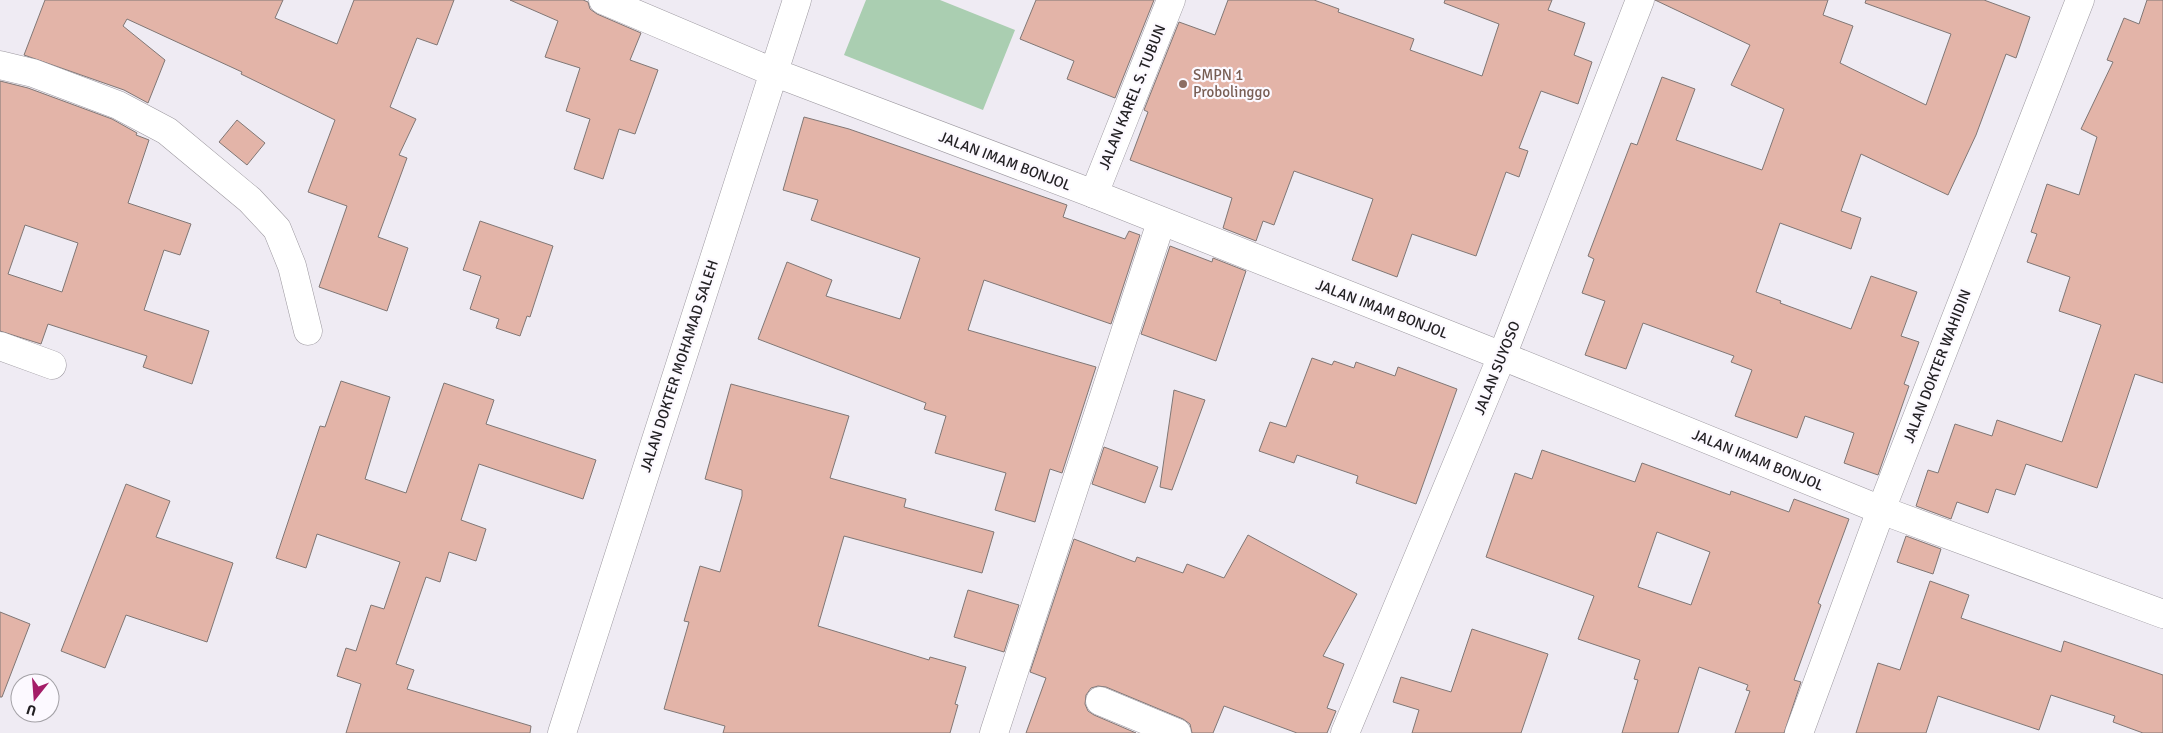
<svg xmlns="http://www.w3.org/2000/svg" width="2163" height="733" font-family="Signika,sans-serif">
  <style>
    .green { fill: #aaceb1 }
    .building { fill: #e3b4a8; stroke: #807775; fill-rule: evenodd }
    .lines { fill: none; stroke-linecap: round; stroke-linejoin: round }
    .street-casing { stroke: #9d99a0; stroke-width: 29 }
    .secondary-casing { stroke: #9d99a0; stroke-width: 29 }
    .street { stroke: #fff; stroke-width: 28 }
    .secondary { stroke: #fff; stroke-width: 28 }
    .education-dot { fill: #8d6e63; stroke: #fcf9ff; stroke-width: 2 }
    .labels { text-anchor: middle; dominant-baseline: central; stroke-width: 4.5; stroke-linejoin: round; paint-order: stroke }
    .education-label { font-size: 15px; fill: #785e54; stroke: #fcf9ff; text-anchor: start }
    .street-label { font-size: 15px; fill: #211f22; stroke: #fcf9ff }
  </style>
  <rect width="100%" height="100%" fill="#efebf3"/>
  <!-- green -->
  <path class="green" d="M 866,0 L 940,0 L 1015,30 L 983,110 L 844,55 Z"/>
  <!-- building -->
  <path class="building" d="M 45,0 L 283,0 L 275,18 L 337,44 L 354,0 L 454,0 L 437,45 L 417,38 L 390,107 L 416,119 L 399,155 L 407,158 L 378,237 L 408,248 L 387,311 L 319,287 L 347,206 L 308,192 L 335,120 L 241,74 L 242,72 L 127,19 L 123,26 L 165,60 L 148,103 L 124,90 L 24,55 Z
    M 510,0 L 583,0 L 588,2 L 590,9 L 597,14 L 641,33 L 630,60 L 658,70 L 635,134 L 619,129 L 603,179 L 574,169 L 590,119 L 566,111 L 580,68 L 545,57 L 558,21 Z
    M 1036,0 L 1154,0 L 1115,98 L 1067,79 L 1074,61 L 1020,39 Z
    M 1228,0 L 1314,0 L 1339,9 L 1338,12 L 1414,39 L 1410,50 L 1482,76 L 1499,24 L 1444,3 L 1445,0 L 1552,0 L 1548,10 L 1585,23 L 1574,55 L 1592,62 L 1578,104 L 1541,91 L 1519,148 L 1528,151 L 1519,177 L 1506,172 L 1476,256 L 1412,234 L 1397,277 L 1352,260 L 1373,199 L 1294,171 L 1274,225 L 1263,221 L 1256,241 L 1223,228 L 1232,198 L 1130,160 L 1148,112 L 1144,110 L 1179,22 L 1215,35 Z
    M 1655,0 L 1828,0 L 1823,15 L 1853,26 L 1840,63 L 1926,105 L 1951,34 L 1865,3 L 1866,0 L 1984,0 L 2030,17 L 2016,58 L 2006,54 L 1976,135 L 1948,195 L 1861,154 L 1841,211 L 1861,218 L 1851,249 L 1780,223 L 1756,292 L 1781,301 L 1780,303 L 1851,329 L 1871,276 L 1917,292 L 1901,336 L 1919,342 L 1904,384 L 1909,386 L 1878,475 L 1844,463 L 1854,433 L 1805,416 L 1797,438 L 1735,416 L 1752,370 L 1731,362 L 1734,356 L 1643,323 L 1626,369 L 1585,355 L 1605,301 L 1582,293 L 1594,259 L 1588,256 L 1631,143 L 1637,145 L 1662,77 L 1695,89 L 1676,140 L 1762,170 L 1784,109 L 1731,85 L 1750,45 Z
    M 2147,0 L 2163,0 L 2163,383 L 2135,374 L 2097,488 L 2026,464 L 2015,495 L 1996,489 L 1988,513 L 1957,502 L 1951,519 L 1916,506 L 1928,470 L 1938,473 L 1955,424 L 1992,436 L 1997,420 L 2062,442 L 2101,325 L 2059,311 L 2070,277 L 2027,262 L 2037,234 L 2031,232 L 2047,184 L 2079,195 L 2097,137 L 2081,129 L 2113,62 L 2107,60 L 2124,18 L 2139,24 Z
    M 0,81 L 28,88 L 112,119 L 137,133 L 136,135 L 149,140 L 128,203 L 191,224 L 180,255 L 164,250 L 144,310 L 209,331 L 192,384 L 143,367 L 147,356 L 48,324 L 41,344 L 0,331 ZM 25,225 L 78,243 L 62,292 L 8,274 Z
    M 804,117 L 849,129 L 1067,205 L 1063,217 L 1125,239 L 1129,231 L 1140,235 L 1111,324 L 984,280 L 968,330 L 1096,367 L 1062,473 L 1050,469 L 1035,522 L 995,510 L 1006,473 L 935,453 L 946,416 L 924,409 L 926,403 L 758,339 L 787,262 L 832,280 L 826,296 L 900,319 L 920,258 L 811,220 L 818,200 L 783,190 Z
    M 237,120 L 265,143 L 247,165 L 219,142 Z
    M 480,221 L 553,246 L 530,317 L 527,316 L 520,336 L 496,328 L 499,319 L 470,309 L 481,276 L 463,270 Z
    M 1170,246 L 1212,262 L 1213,258 L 1246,271 L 1216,361 L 1141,334 Z
    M 1312,358 L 1332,365 L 1334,361 L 1354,368 L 1356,362 L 1395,376 L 1398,367 L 1457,389 L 1416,504 L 1356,483 L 1358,476 L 1297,455 L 1294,463 L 1259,451 L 1270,422 L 1286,427 Z
    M 341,381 L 390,397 L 365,479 L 406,493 L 444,383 L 494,400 L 486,424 L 596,460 L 583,499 L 479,464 L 461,520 L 486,529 L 476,561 L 449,552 L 440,582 L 426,577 L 396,664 L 414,670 L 407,689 L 531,726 L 530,733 L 346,733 L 361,684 L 337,676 L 346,648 L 356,651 L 371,605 L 384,609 L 400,562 L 317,534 L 306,568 L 276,558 L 320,426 L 325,427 Z
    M 731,384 L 849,416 L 830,478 L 906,499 L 904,507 L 994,532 L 982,573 L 844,536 L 818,626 L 929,660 L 930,657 L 966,667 L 955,704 L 958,705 L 950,733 L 723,733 L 725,726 L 664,709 L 689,622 L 684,621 L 700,566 L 720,572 L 742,496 L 742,490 L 705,479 Z
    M 1174,390 L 1205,400 L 1172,490 L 1160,487 Z
    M 1104,447 L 1158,467 L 1145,503 L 1092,484 Z
    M 1542,450 L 1635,482 L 1642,463 L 1730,495 L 1731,491 L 1789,512 L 1794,499 L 1849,519 L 1818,603 L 1821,605 L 1794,680 L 1801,682 L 1784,733 L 1735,733 L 1750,691 L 1746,690 L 1748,685 L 1699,667 L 1678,733 L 1622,733 L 1638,680 L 1634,679 L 1640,660 L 1578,639 L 1594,596 L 1486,557 L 1515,473 L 1532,479 ZM 1657,532 L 1710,552 L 1691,605 L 1638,587 Z
    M 126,484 L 170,501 L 156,537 L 233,563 L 207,642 L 126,615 L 105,668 L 61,651 Z
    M 1248,535 L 1357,594 L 1323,656 L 1344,664 L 1327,708 L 1336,711 L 1327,733 L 1297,733 L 1224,706 L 1213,733 L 1192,733 L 1190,724 L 1183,719 L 1106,687 L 1098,686 L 1091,688 L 1086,695 L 1085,704 L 1088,711 L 1094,715 L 1136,733 L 1026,733 L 1046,678 L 1030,672 L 1074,539 L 1135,562 L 1137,557 L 1183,573 L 1187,564 L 1224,578 Z
    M 1906,536 L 1941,549 L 1933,574 L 1897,562 Z
    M 1930,581 L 1969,595 L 1961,618 L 2061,652 L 2064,641 L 2163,675 L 2163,733 L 2143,733 L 2113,722 L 2115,716 L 2051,695 L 2039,730 L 1938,696 L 1926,733 L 1856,733 L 1878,663 L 1900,670 Z
    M 968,590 L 1019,605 L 1004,652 L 954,637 Z
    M 0,612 L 30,624 L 2,697 L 0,697 Z
    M 1472,629 L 1548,654 L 1521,733 L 1412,733 L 1419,710 L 1393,702 L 1401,677 L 1451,692 Z"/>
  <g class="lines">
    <!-- street casing -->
    <g class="street-casing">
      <path id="street" d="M 0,65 L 33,73 L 118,105 L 167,131 L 250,200 L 277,229 L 292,266 L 308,331
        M 1094,194 L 1171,0
        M 0,346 L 52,365
        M 1100,701 L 1177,733
        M 994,733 L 1161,222
        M 1345,733 L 1502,356 L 1640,0
        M 1799,733 L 1881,510 L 2080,0"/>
    </g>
    <!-- secondary casing -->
    <g class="secondary-casing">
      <path id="secondary" d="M 603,0 L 773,72 L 1094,194 L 1502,356 L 1881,510 L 2163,614
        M 562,733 L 797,0"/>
    </g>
    <!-- street -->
    <use href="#street" class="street"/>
    <!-- secondary -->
    <use href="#secondary" class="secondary"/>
  </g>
  <!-- markers -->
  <circle class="education-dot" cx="1183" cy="84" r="5"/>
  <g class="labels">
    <!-- education labels -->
    <g class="education-label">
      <text x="1193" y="75">SMPN 1<tspan x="1193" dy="17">Probolinggo</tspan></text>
    </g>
    <!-- street labels -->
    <g class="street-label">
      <text transform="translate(1132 97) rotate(-68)">JALAN KAREL S. TUBUN</text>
      <text transform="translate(1005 161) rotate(21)">JALAN IMAM BONJOL</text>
      <text transform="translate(1382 309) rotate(21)">JALAN IMAM BONJOL</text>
      <text transform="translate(679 366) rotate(-72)">JALAN DOKTER MOHAMAD SALEH</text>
      <text transform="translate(1937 366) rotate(-69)">JALAN DOKTER WAHIDIN</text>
      <text transform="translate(1497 368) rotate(-68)">JALAN SUYOSO</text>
      <text transform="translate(1758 460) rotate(22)">JALAN IMAM BONJOL</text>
    </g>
  </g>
  <!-- north arrow -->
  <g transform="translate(35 698) rotate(197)"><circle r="24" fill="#fcf9ff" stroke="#a4a2a7"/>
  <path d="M0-4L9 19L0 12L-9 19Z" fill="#a41d68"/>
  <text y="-8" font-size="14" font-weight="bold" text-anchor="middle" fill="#211f22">U</text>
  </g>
</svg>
